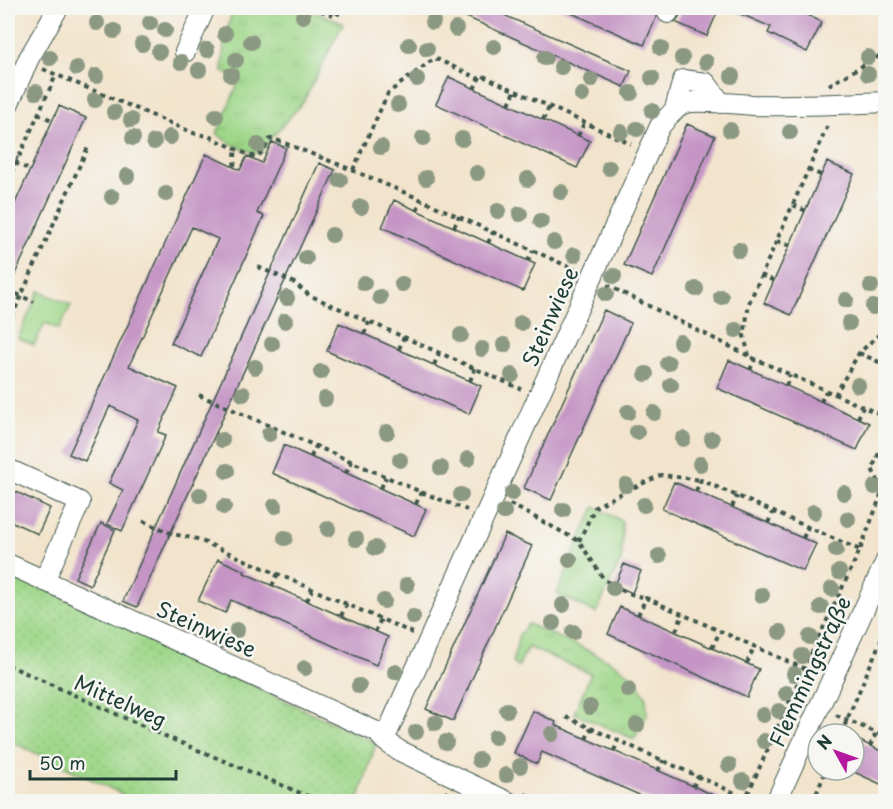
<svg xmlns="http://www.w3.org/2000/svg" width="893" height="809" font-family="'Playpen Sans',sans-serif">
  <style>
    .grass { fill: url(#grass-tufts); stroke: #5f8a5e; stroke-width: 1.5 }
    .park { fill: #9fd789; stroke: #5f8a5e; stroke-width: 1.5 }
    .garden { fill: url(#garden-dots); stroke: #5f8a5e; stroke-width: 1.5 }
    .building { fill: #c495c5 }
    .lines { fill: none; stroke-linecap: round; stroke-linejoin: round }
    .minor-casing { stroke: #3f564b; stroke-width: 22 }
    .path { stroke: #3f564b; stroke-width: 4; stroke-dasharray: 4.5 4.5; stroke-linecap: butt }
    .minor { stroke: #fff; stroke-width: 20 }
    .tree { fill: #8c9982 }
    .labels { text-anchor: middle; dominant-baseline: central; stroke-width: 5; stroke-linejoin: round; paint-order: stroke }
    .street-label { font-size: 21px; fill: #1f3d34; stroke: #f6f6f2 }
  </style>
  <defs>
    <pattern id="grass-tufts" width="24" height="20" patternUnits="userSpaceOnUse" patternTransform="scale(1.5)"><rect width="24" height="20" fill="#9fd789"/><path d="M3 7l-1-3M5 7V3M7 7l1-3M15 17l-1-3M17 17v-4M19 17l1-3" fill="none" stroke="#88b977"/></pattern>
    <pattern id="garden-dots" width="8" height="8" patternUnits="userSpaceOnUse" patternTransform="scale(1.5)"><rect width="8" height="8" fill="#9fd789"/><path d="M2 2h.1M6 6h.1" fill="none" stroke="#88b977" stroke-width="1.8" stroke-linecap="round"/></pattern>
  </defs>
  <rect width="100%" height="100%" fill="#f6f6f2"/>
  <filter id="ink" filterUnits="userSpaceOnUse"><feTurbulence type="fractalNoise" baseFrequency=".0167" numOctaves="2"/><feDisplacementMap in="SourceGraphic" scale="12" xChannelSelector="R" yChannelSelector="G"/><feConvolveMatrix kernelMatrix="1 2 1 2 8 2 1 2 1" color-interpolation-filters="sRGB"/></filter>
  <filter id="wash" filterUnits="userSpaceOnUse"><feTurbulence type="fractalNoise" baseFrequency=".008" numOctaves="4" result="noise"/><feDisplacementMap in="SourceGraphic" scale="24" xChannelSelector="R" yChannelSelector="G"/><feGaussianBlur stdDeviation="1.35" result="paint"/><feColorMatrix in="noise" values="0 0 0 0 0 0 0 0 0 0 0 0 0 0 0 0 0 1.4 0 .05"/><feComposite in="paint" operator="in"/></filter>
  <g filter="url(#wash)">
    <rect width="100%" height="100%" fill="#f2e4cc"/>
    <!-- grass -->
    <path class="grass" d="M 233,8 L 300,8 L 334,19 L 343,24 L 303,102 L 273,136 C 267,141 265,150 258,153 C 245,151 226,143 217,133 L 240,79 L 222,71 L 224,42 Z
      M 528,624 L 574,644 L 612,662 L 632,676 L 646,696 L 647,715 L 634,739 L 574,713 L 591,674 L 528,647 L 518,667 L 513,662 L 519,635 Z"/>
    <!-- park -->
    <path class="park" d="M 39,291 L 71,305 L 59,329 L 45,323 L 34,345 L 18,338 Z
      M 595,507 L 622,521 L 622,558 L 596,613 L 557,594 L 579,541 Z"/>
    <!-- garden -->
    <path class="garden" d="M 8,572 L 376,743 L 358,801 L 137,801 L 8,740 Z"/>
    <g id="blocks">
      <!-- building -->
      <path class="building" d="M 446,8 L 488,8 L 631,71 L 624,87 Z
        M 560,8 L 657,8 L 657,16 L 644,45 Z
        M 682,8 L 719,8 L 707,36 L 675,22 L 679,17 Z
        M 727,8 L 811,8 L 807,15 L 822,22 L 807,52 L 768,33 L 771,27 Z
        M 449,77 L 590,141 L 577,168 L 436,104 Z
        M 59,106 L 86,118 L 8,290 L 8,219 Z
        M 687,124 L 715,136 L 652,277 L 624,265 Z
        M 272,142 L 286,148 L 257,213 L 264,216 L 201,357 L 171,343 L 218,239 L 192,227 L 129,366 L 178,388 L 158,432 L 166,435 L 122,531 L 107,524 L 123,490 L 109,483 L 138,420 L 110,406 L 85,461 L 69,454 L 206,154 L 240,170 L 247,156 L 262,163 Z
        M 827,162 L 854,174 L 791,315 L 764,303 Z
        M 319,163 L 335,170 L 137,607 L 123,601 Z
        M 394,200 L 535,264 L 523,291 L 382,227 Z
        M 604,310 L 631,323 L 551,500 L 524,488 Z
        M 339,323 L 481,386 L 469,414 L 327,351 Z
        M 729,360 L 869,423 L 857,450 L 717,388 Z
        M 284,445 L 426,509 L 414,536 L 272,473 Z
        M 674,482 L 816,544 L 803,571 L 662,509 Z
        M 8,488 L 50,508 L 38,534 L 8,520 Z
        M 101,523 L 115,530 L 90,585 L 75,578 Z
        M 505,534 L 532,546 L 453,721 L 426,709 Z
        M 218,559 L 245,571 L 244,573 L 388,637 L 376,665 L 231,600 L 225,613 L 198,601 Z
        M 624,564 L 641,571 L 632,593 L 615,585 Z
        M 620,607 L 759,669 L 747,697 L 608,634 Z
        M 533,711 L 556,722 L 555,725 L 727,801 L 653,801 L 542,752 L 537,764 L 514,753 Z
        M 858,740 L 885,753 L 885,786 L 854,772 L 854,749 Z"/>
    </g>
  </g>
  <g filter="url(#ink)">
    <use href="#blocks" fill-opacity="0" stroke="#3f564b" stroke-width="1.5"/>
    <g class="lines">
      <!-- minor casing -->
      <g class="minor-casing">
        <path id="minor" d="M 668,13 L 670,8
          M 185,52 L 205,8
          M 8,105 L 29,58 L 58,8
          M 675,109 L 683,80 L 706,83 L 721,103
          M 8,469 L 80,502 L 44,581
          M 8,564 L 377,732 L 384,740 L 398,750 L 508,802
          M 384,740 L 660,126 C 667,119 674,108 683,104 C 694,99 737,104 752,105 C 796,106 841,104 886,102
          M 776,802 L 886,561"/>
      </g>
      <!-- path -->
      <path class="path" d="M 312,8 L 337,16 L 341,8
        M 43,69 L 196,134 L 208,136 L 251,156 L 258,156 L 263,151 L 270,139 L 274,139 L 340,165 L 422,200 L 576,270
        M 829,85 L 886,52
        M 474,89 L 481,75 L 631,144
        M 509,104 L 515,91
        M 38,114 L 52,120
        M 543,120 L 549,107
        M 578,136 L 584,123
        M 8,154 L 18,159
        M 15,163 L 30,170
        M 234,166 L 236,148
        M 353,170 L 388,93 L 435,58 L 479,79
        M 808,170 L 821,175
        M 8,181 L 56,75
        M 8,198 L 16,201
        M 793,205 L 806,211
        M 417,210 L 422,200
        M 454,227 L 459,216
        M 777,241 L 790,246
        M 488,243 L 493,232
        M 528,261 L 533,250
        M 258,267 L 293,282 L 309,295 L 521,389
        M 761,275 L 774,281
        M 607,285 L 755,359 L 886,417
        M 8,290 L 34,302
        M 8,325 L 88,147
        M 364,334 L 369,322
        M 399,349 L 404,337
        M 859,353 L 886,365
        M 749,356 L 744,336 L 749,303 L 829,123
        M 434,365 L 439,353
        M 750,370 L 755,359
        M 470,381 L 475,368
        M 786,386 L 790,375
        M 199,395 L 421,492 L 467,510
        M 835,395 L 859,353 L 886,328
        M 821,402 L 826,391
        M 858,418 L 863,407
        M 311,457 L 316,446
        M 346,473 L 351,461
        M 381,488 L 386,477
        M 696,491 L 701,480 L 860,550
        M 416,504 L 421,492
        M 510,504 L 579,541 L 603,578 L 614,587 L 631,594 L 646,598
        M 732,507 L 737,496
        M 143,521 L 173,534 L 197,539 L 413,633
        M 768,523 L 773,512
        M 803,538 L 808,527
        M 579,541 L 595,507 L 626,491 L 661,475 L 701,480
        M 272,586 L 278,573
        M 307,601 L 312,589
        M 638,615 L 646,598 L 814,673
        M 341,616 L 347,604
        M 676,631 L 683,614
        M 375,632 L 381,619
        M 712,648 L 720,631
        M 747,663 L 754,647
        M 8,665 L 167,737 L 322,802
        M 836,715 L 886,737
        M 566,717 L 755,802
        M 841,734 L 886,628
        M 586,739 L 591,728
        M 870,746 L 876,733
        M 614,751 L 618,740
        M 658,771 L 663,760
        M 693,787 L 698,776
        M 525,794 L 540,802
        M 442,802 L 447,791
        M 744,802 L 804,669 L 860,550 L 883,490 L 872,469 L 886,437
        M 813,802 L 826,770"/>
      <!-- minor -->
      <use href="#minor" class="minor"/>
    </g>
    <!-- trees -->
    <g class="tree">
      <circle cx="303" cy="16" r="8"/>
      <circle cx="433" cy="22" r="8"/>
      <circle cx="97" cy="23" r="8"/>
      <circle cx="150" cy="23" r="8"/>
      <circle cx="456" cy="29" r="8"/>
      <circle cx="165" cy="30" r="8"/>
      <circle cx="114" cy="31" r="8"/>
      <circle cx="225" cy="34" r="8"/>
      <circle cx="251" cy="42" r="8"/>
      <circle cx="142" cy="44" r="8"/>
      <circle cx="409" cy="45" r="8"/>
      <circle cx="494" cy="47" r="8"/>
      <circle cx="661" cy="48" r="8"/>
      <circle cx="427" cy="49" r="8"/>
      <circle cx="207" cy="50" r="8"/>
      <circle cx="159" cy="52" r="8"/>
      <circle cx="868" cy="57" r="8"/>
      <circle cx="50" cy="58" r="8"/>
      <circle cx="545" cy="58" r="8"/>
      <circle cx="682" cy="58" r="8"/>
      <circle cx="236" cy="60" r="8"/>
      <circle cx="181" cy="62" r="8"/>
      <circle cx="706" cy="62" r="8"/>
      <circle cx="561" cy="67" r="8"/>
      <circle cx="77" cy="68" r="8"/>
      <circle cx="199" cy="70" r="8"/>
      <circle cx="868" cy="74" r="8"/>
      <circle cx="231" cy="75" r="8"/>
      <circle cx="96" cy="76" r="8"/>
      <circle cx="732" cy="76" r="8"/>
      <circle cx="652" cy="78" r="8"/>
      <circle cx="417" cy="79" r="8"/>
      <circle cx="591" cy="80" r="8"/>
      <circle cx="36" cy="92" r="8"/>
      <circle cx="631" cy="93" r="8"/>
      <circle cx="582" cy="95" r="8"/>
      <circle cx="95" cy="100" r="8"/>
      <circle cx="398" cy="105" r="8"/>
      <circle cx="652" cy="111" r="8"/>
      <circle cx="114" cy="112" r="8"/>
      <circle cx="216" cy="116" r="8"/>
      <circle cx="131" cy="120" r="8"/>
      <circle cx="637" cy="129" r="8"/>
      <circle cx="730" cy="130" r="8"/>
      <circle cx="621" cy="132" r="8"/>
      <circle cx="790" cy="132" r="8"/>
      <circle cx="170" cy="137" r="8"/>
      <circle cx="133" cy="138" r="8"/>
      <circle cx="423" cy="138" r="8"/>
      <circle cx="462" cy="139" r="8"/>
      <circle cx="154" cy="142" r="8"/>
      <circle cx="258" cy="145" r="8"/>
      <circle cx="381" cy="147" r="8"/>
      <circle cx="609" cy="168" r="8"/>
      <circle cx="477" cy="173" r="8"/>
      <circle cx="127" cy="176" r="8"/>
      <circle cx="426" cy="178" r="8"/>
      <circle cx="528" cy="179" r="8"/>
      <circle cx="340" cy="180" r="8"/>
      <circle cx="561" cy="192" r="8"/>
      <circle cx="166" cy="194" r="8"/>
      <circle cx="112" cy="197" r="8"/>
      <circle cx="361" cy="207" r="8"/>
      <circle cx="498" cy="211" r="8"/>
      <circle cx="520" cy="214" r="8"/>
      <circle cx="541" cy="221" r="8"/>
      <circle cx="332" cy="235" r="8"/>
      <circle cx="554" cy="242" r="8"/>
      <circle cx="739" cy="250" r="8"/>
      <circle cx="574" cy="255" r="8"/>
      <circle cx="306" cy="258" r="8"/>
      <circle cx="614" cy="276" r="8"/>
      <circle cx="364" cy="283" r="8"/>
      <circle cx="402" cy="284" r="8"/>
      <circle cx="871" cy="286" r="8"/>
      <circle cx="696" cy="289" r="8"/>
      <circle cx="606" cy="294" r="8"/>
      <circle cx="380" cy="297" r="8"/>
      <circle cx="721" cy="297" r="8"/>
      <circle cx="287" cy="298" r="8"/>
      <circle cx="846" cy="300" r="8"/>
      <circle cx="873" cy="307" r="8"/>
      <circle cx="285" cy="321" r="8"/>
      <circle cx="521" cy="323" r="8"/>
      <circle cx="849" cy="323" r="8"/>
      <circle cx="736" cy="330" r="8"/>
      <circle cx="461" cy="335" r="8"/>
      <circle cx="680" cy="342" r="8"/>
      <circle cx="272" cy="344" r="8"/>
      <circle cx="504" cy="345" r="8"/>
      <circle cx="482" cy="349" r="8"/>
      <circle cx="668" cy="363" r="8"/>
      <circle cx="255" cy="367" r="8"/>
      <circle cx="321" cy="372" r="8"/>
      <circle cx="646" cy="374" r="8"/>
      <circle cx="512" cy="375" r="8"/>
      <circle cx="671" cy="385" r="8"/>
      <circle cx="858" cy="385" r="8"/>
      <circle cx="243" cy="394" r="8"/>
      <circle cx="325" cy="399" r="8"/>
      <circle cx="628" cy="412" r="8"/>
      <circle cx="654" cy="413" r="8"/>
      <circle cx="387" cy="432" r="8"/>
      <circle cx="637" cy="432" r="8"/>
      <circle cx="269" cy="434" r="8"/>
      <circle cx="683" cy="439" r="8"/>
      <circle cx="712" cy="439" r="8"/>
      <circle cx="222" cy="440" r="8"/>
      <circle cx="468" cy="459" r="8"/>
      <circle cx="400" cy="460" r="8"/>
      <circle cx="700" cy="464" r="8"/>
      <circle cx="441" cy="468" r="8"/>
      <circle cx="227" cy="471" r="8"/>
      <circle cx="626" cy="485" r="8"/>
      <circle cx="875" cy="487" r="8"/>
      <circle cx="512" cy="493" r="8"/>
      <circle cx="844" cy="493" r="8"/>
      <circle cx="200" cy="495" r="8"/>
      <circle cx="461" cy="495" r="8"/>
      <circle cx="644" cy="505" r="8"/>
      <circle cx="275" cy="506" r="8"/>
      <circle cx="224" cy="507" r="8"/>
      <circle cx="563" cy="510" r="8"/>
      <circle cx="504" cy="512" r="8"/>
      <circle cx="814" cy="512" r="8"/>
      <circle cx="848" cy="519" r="8"/>
      <circle cx="328" cy="529" r="8"/>
      <circle cx="285" cy="538" r="8"/>
      <circle cx="356" cy="539" r="8"/>
      <circle cx="375" cy="548" r="8"/>
      <circle cx="836" cy="550" r="8"/>
      <circle cx="659" cy="556" r="8"/>
      <circle cx="570" cy="560" r="8"/>
      <circle cx="839" cy="572" r="8"/>
      <circle cx="407" cy="585" r="8"/>
      <circle cx="613" cy="588" r="8"/>
      <circle cx="832" cy="589" r="8"/>
      <circle cx="762" cy="595" r="8"/>
      <circle cx="384" cy="601" r="8"/>
      <circle cx="563" cy="605" r="8"/>
      <circle cx="821" cy="607" r="8"/>
      <circle cx="413" cy="617" r="8"/>
      <circle cx="553" cy="623" r="8"/>
      <circle cx="237" cy="630" r="8"/>
      <circle cx="573" cy="632" r="8"/>
      <circle cx="780" cy="632" r="8"/>
      <circle cx="810" cy="637" r="8"/>
      <circle cx="221" cy="641" r="8"/>
      <circle cx="802" cy="656" r="8"/>
      <circle cx="305" cy="668" r="8"/>
      <circle cx="395" cy="672" r="8"/>
      <circle cx="794" cy="674" r="8"/>
      <circle cx="359" cy="686" r="8"/>
      <circle cx="628" cy="690" r="8"/>
      <circle cx="786" cy="693" r="8"/>
      <circle cx="590" cy="707" r="8"/>
      <circle cx="507" cy="710" r="8"/>
      <circle cx="779" cy="711" r="8"/>
      <circle cx="763" cy="715" r="8"/>
      <circle cx="435" cy="723" r="8"/>
      <circle cx="637" cy="725" r="8"/>
      <circle cx="416" cy="732" r="8"/>
      <circle cx="552" cy="734" r="8"/>
      <circle cx="495" cy="737" r="8"/>
      <circle cx="764" cy="741" r="8"/>
      <circle cx="446" cy="742" r="8"/>
      <circle cx="479" cy="760" r="8"/>
      <circle cx="729" cy="765" r="8"/>
      <circle cx="520" cy="766" r="8"/>
      <circle cx="506" cy="775" r="8"/>
      <circle cx="743" cy="781" r="8"/>
    </g>
  </g>
  <g class="labels">
    <!-- street labels -->
    <g class="street-label">
      <text transform="translate(549 316) rotate(-66)">Steinwiese</text>
      <text transform="translate(207 628) rotate(24)">Steinwiese</text>
      <text transform="translate(809 671) rotate(-65)">Flemmingstraße</text>
      <text transform="translate(121 700) rotate(24)">Mittelweg</text>
    </g>
  </g>
  <!-- margin -->
  <rect width="893" height="809" fill="none" stroke="#f6f6f2" stroke-width="30"/>
  <!-- north arrow -->
  <g transform="translate(836 752) rotate(310)"><circle r="28" fill="#f6f6f2" stroke="#a0aca6" stroke-width="1.5"/>
  <path d="M0-4.5L10 22L0 15L-10 22Z" fill="#b5179e"/>
  <text y="-9" font-size="16" font-weight="bold" text-anchor="middle" fill="#1f3d34">N</text>
  </g>
  <!-- scale -->
  <path d="M30 770v9h146v-9" fill="none" stroke="#1f3d34" stroke-width="3"/>
  <text x="39" y="770" font-size="18" fill="#1f3d34" stroke="#f6f6f2" stroke-width="4.5" paint-order="stroke">50 m</text>
</svg>
